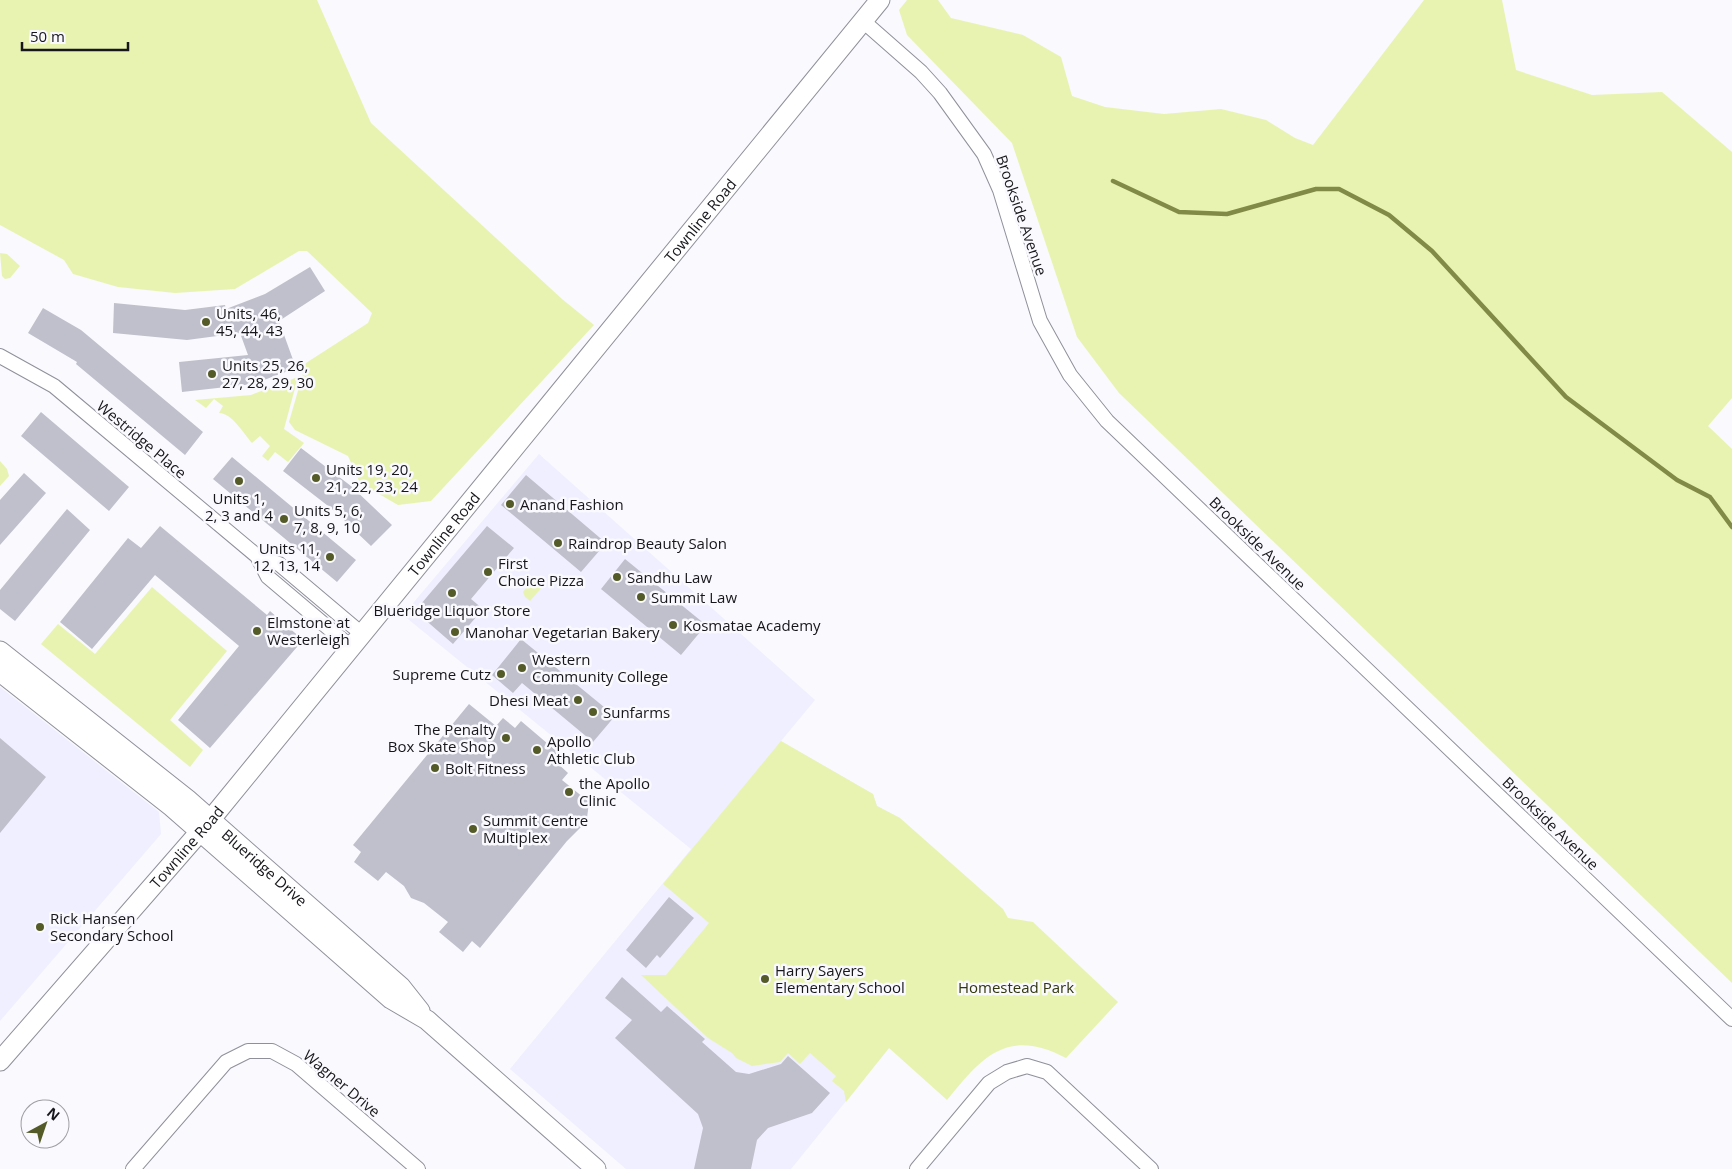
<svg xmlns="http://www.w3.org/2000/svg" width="1732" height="1169" font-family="'Open Sans',sans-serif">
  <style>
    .built { fill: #efefff }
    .green { fill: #e9f3b1 }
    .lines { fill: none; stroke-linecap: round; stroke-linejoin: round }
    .stream { stroke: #828a48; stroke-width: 4.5 }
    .building { fill: #c0c0cc }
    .street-casing { stroke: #90909b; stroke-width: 16 }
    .secondary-casing { stroke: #90909b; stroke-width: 21 }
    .street { stroke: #fff; stroke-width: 14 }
    .secondary { stroke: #fff; stroke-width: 19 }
    .poi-dot { fill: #545a28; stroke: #f9f9fe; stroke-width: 2 }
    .labels { text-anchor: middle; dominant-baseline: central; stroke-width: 5; stroke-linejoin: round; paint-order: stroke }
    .street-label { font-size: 15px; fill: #17171b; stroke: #f9f9fe }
    .poi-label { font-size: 15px; fill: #17171b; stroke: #f9f9fe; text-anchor: start }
    .park-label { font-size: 15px; fill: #31360c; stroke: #f9f9fe }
  </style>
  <rect width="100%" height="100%" fill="#f9f9fe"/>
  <!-- built -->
  <path class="built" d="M 539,454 L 815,700 L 781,741 L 873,794 L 877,806 L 900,818 L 889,1048 L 791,1169 L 626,1169 L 510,1069 L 691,849 L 403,615 Z
    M 0,687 L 159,812 L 161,834 L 0,1021 Z"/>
  <!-- green -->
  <path class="green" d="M 0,0 L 317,0 L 371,123 L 562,299 L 594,325 L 431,501 L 398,505 L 360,483 L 348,456 L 295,430 L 289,422 L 306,363 L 368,323 L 372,313 L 307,251 L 299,251 L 235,289 L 175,293 L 118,287 L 73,274 L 64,260 L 0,225 Z
    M 907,0 L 938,0 L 951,18 L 1023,35 L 1061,57 L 1072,96 L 1105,107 L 1164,114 L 1221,109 L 1266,120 L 1295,138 L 1313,145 L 1424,0 L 1502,0 L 1516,70 L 1592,95 L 1662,92 L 1732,152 L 1732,398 L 1708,426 L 1732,449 L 1732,983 L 1119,393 L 1077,337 L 1012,143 L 907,35 L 899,10 Z
    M 0,253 L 7,254 L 20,266 L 10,278 L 5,279 L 2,276 Z
    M 298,377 L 284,429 L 304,443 L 288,462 L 275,452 L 268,461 L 262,456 L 270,446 L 260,436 L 252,443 C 243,433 232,413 219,413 L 223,406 L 214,399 L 206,408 L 195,400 L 251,395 Z
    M 0,461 L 7,469 L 9,476 L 0,486 Z
    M 533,579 L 538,579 L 544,585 L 530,601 L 525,597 L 523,592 Z
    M 152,587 L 227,651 L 170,720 L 203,750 L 190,767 L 41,644 L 58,624 L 95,654 Z
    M 781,741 L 873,794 L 877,806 L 900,818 L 1003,909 L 1008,918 L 1033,922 L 1118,1002 L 1066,1058 C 1007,1027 982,1057 947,1100 L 889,1048 L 846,1102 L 844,1091 L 832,1081 L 836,1076 L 810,1053 L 800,1064 L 788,1053 L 780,1062 L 752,1066 L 736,1058 L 732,1053 L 708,1038 L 641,975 L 666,975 L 709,923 L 663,884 Z"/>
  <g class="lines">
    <!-- stream -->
    <path class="stream" d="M 1113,181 L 1179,212 L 1227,214 L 1316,189 L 1339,189 L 1389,215 L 1432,251 L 1566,397 L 1677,480 L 1710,497 L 1732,527"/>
  </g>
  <!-- building -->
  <path class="building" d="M 310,267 L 325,291 L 279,321 L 296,368 L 253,384 L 182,392 L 179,362 L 248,355 L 240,333 L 187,340 L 113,333 L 114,303 L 185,310 L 225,305 L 226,309 L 265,294 Z
    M 43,308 L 81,330 L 203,432 L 185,455 L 76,364 L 77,362 L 28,333 Z
    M 41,412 L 129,487 L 109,511 L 21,436 Z
    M 301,448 L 351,486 L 392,525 L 371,546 L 332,509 L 283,471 Z
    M 232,457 L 356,560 L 337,582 L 213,479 Z
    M 24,473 L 46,493 L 0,545 L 0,500 Z
    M 526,475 L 606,543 L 581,572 L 501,505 Z
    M 67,509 L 90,530 L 15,621 L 0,609 L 0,590 Z
    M 160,526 L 267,615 L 270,611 L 303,640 L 210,748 L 178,720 L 239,646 L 155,575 L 92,649 L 60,622 L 128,538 L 141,548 Z
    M 487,526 L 514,548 L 471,599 L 483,609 L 453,644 L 415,611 Z
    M 625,559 L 706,625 L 681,655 L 601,589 Z
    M 521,639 L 615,716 L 593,742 L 522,683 L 513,693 L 492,675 Z
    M 469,704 L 496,726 L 503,718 L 515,728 L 521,721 L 561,755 L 556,762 L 568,773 L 562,780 L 589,802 L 587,818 L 582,826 L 567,841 L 480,948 L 472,941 L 463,952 L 439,932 L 448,922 L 424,903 L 411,898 L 404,886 L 386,872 L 378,881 L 354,862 L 361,852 L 353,845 Z
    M 0,738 L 46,777 L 0,833 Z
    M 669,897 L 694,918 L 660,958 L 657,955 L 646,968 L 626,950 Z
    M 622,977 L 661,1012 L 667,1006 L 705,1039 L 702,1042 L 736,1072 L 749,1074 L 781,1064 L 788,1056 L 830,1093 L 812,1113 L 768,1128 L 757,1140 L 751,1169 L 694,1169 L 703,1128 L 698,1114 L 615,1038 L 632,1020 L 605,998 Z"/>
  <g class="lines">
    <!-- street casing -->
    <g class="street-casing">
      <path id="street" d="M 863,21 L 921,72 L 940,93 L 984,154 L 1000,190 L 1040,321 L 1070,375 L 1107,421 L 1732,1019
        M 0,356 L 54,386 L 257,556 L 279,564 L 362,634
        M 257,556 L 268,577 L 352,648
        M 133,1169 L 226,1062 L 248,1051 L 272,1051 L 296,1064 L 418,1169
        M 917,1169 L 989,1083 L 1007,1072 L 1027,1066 L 1047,1072 L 1151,1169"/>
    </g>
    <!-- secondary casing -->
    <g class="secondary-casing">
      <g id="secondary">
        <path id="s1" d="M 0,651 L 187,799 L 401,987 L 420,1011"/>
        <path d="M 0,672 L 172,807 L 391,999 L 427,1020 L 596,1169"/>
        <path id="s2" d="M 0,1061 L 211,819 L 880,0"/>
      </g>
    </g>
    <!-- street -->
    <use href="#street" class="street"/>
    <!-- secondary -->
    <use href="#secondary" class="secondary"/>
  </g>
  <!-- markers -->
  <g class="poi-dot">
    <circle cx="206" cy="322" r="5"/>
    <circle cx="212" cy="374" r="5"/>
    <circle cx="316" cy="478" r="5"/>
    <circle cx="239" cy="481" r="5"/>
    <circle cx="510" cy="504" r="5"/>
    <circle cx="284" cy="519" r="5"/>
    <circle cx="558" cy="543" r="5"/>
    <circle cx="330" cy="557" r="5"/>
    <circle cx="488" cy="572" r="5"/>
    <circle cx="617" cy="577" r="5"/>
    <circle cx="452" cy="593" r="5"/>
    <circle cx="641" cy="597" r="5"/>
    <circle cx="673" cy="625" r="5"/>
    <circle cx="257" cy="631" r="5"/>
    <circle cx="455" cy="632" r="5"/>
    <circle cx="522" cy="668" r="5"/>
    <circle cx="501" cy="674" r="5"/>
    <circle cx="578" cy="700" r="5"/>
    <circle cx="593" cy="712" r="5"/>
    <circle cx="506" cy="738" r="5"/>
    <circle cx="537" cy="750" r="5"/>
    <circle cx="435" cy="768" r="5"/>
    <circle cx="569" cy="792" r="5"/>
    <circle cx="473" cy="829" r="5"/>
    <circle cx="40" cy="927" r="5"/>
    <circle cx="765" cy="979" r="5"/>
  </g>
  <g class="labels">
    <!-- street labels -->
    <g class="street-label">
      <text transform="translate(1022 215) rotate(71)">Brookside Avenue</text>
      <text stroke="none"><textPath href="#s2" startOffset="1094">Townline Road</textPath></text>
      <text transform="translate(142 439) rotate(40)">Westridge Place</text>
      <text stroke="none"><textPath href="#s2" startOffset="689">Townline Road</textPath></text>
      <text transform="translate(1258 543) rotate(44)">Brookside Avenue</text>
      <text transform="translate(1551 823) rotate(44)">Brookside Avenue</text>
      <text stroke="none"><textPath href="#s2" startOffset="284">Townline Road</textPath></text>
      <text stroke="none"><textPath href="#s1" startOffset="342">Blueridge Drive</textPath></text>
      <text transform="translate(342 1083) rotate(40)">Wagner Drive</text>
    </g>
    <!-- poi labels -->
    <g class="poi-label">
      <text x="216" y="313">Units, 46,<tspan x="216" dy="17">45, 44, 43</tspan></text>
      <text x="222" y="365">Units 25, 26,<tspan x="222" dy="17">27, 28, 29, 30</tspan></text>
      <text x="326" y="469">Units 19, 20,<tspan x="326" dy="17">21, 22, 23, 24</tspan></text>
      <text x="239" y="498" text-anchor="middle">Units 1,<tspan x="239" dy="17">2, 3 and 4</tspan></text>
      <text x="520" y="504">Anand Fashion</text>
      <text x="294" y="510">Units 5, 6,<tspan x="294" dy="17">7, 8, 9, 10</tspan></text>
      <text x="568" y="543">Raindrop Beauty Salon</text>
      <text x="320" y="548" text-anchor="end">Units 11,<tspan x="320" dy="17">12, 13, 14</tspan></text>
      <text x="498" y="563">First<tspan x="498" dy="17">Choice Pizza</tspan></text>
      <text x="627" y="577">Sandhu Law</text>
      <text x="651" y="597">Summit Law</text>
      <text x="452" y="610" text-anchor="middle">Blueridge Liquor Store</text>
      <text x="267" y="622">Elmstone at<tspan x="267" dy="17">Westerleigh</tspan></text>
      <text x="683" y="625">Kosmatae Academy</text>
      <text x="465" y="632">Manohar Vegetarian Bakery</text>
      <text x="532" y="659">Western<tspan x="532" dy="17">Community College</tspan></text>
      <text x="491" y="674" text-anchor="end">Supreme Cutz</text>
      <text x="568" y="700" text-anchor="end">Dhesi Meat</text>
      <text x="603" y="712">Sunfarms</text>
      <text x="496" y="729" text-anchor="end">The Penalty<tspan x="496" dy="17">Box Skate Shop</tspan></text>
      <text x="547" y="741">Apollo<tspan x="547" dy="17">Athletic Club</tspan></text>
      <text x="445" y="768">Bolt Fitness</text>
      <text x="579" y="783">the Apollo<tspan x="579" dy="17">Clinic</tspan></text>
      <text x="483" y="820">Summit Centre<tspan x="483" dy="17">Multiplex</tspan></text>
      <text x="50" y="918">Rick Hansen<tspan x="50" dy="17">Secondary School</tspan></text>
      <text x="775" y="970">Harry Sayers<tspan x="775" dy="17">Elementary School</tspan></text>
    </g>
    <!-- park labels -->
    <g class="park-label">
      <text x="1016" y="987">Homestead Park</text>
    </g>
  </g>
  <!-- north arrow -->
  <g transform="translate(45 1124) rotate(40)"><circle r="24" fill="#f9f9fe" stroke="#9f9fa3"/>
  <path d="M0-4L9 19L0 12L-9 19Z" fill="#545a28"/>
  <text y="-8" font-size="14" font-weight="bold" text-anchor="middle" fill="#17171b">N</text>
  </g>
  <!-- scale -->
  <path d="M22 42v8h106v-8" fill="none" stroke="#17171b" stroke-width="2.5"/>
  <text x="30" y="42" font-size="15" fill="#17171b" stroke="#f9f9fe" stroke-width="4" paint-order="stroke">50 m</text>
</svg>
